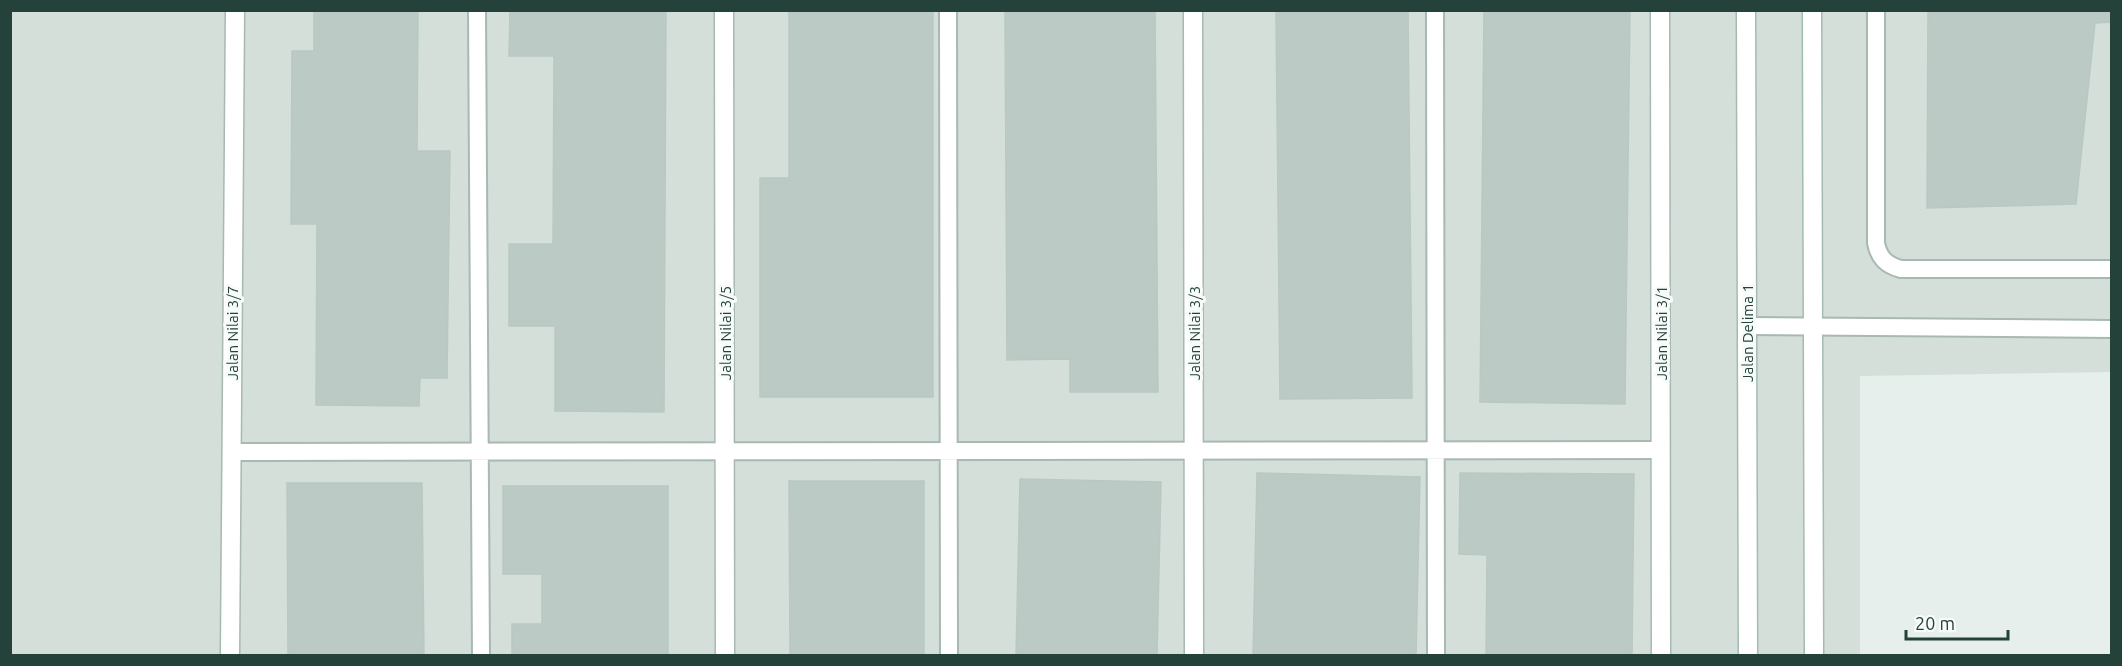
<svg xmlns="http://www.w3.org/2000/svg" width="2122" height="666" font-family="Ubuntu,sans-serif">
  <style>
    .built { fill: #d4dfda }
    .building { fill: #bbcac4; stroke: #b8c9c2; stroke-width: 1.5 }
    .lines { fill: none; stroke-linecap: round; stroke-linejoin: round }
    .lane-casing { stroke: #a8b8b2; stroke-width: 20 }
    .street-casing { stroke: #a8b8b2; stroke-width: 21 }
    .secondary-casing { stroke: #a4bbb3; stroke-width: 21 }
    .lane { stroke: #fff; stroke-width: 16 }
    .street { stroke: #fff; stroke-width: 18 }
    .secondary { stroke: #fff; stroke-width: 18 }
    .labels { text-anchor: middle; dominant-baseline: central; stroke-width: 6; stroke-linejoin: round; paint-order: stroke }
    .street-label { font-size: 15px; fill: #24423a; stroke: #f7fbf9 }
  </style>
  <rect width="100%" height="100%" fill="#e6efeb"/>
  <!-- built -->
  <path class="built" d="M 10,11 L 2111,11 L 2111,372 L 1860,376 L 1860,655 L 11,655 Z"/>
  <!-- building -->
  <path class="building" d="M 314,10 L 418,10 L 417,151 L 450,151 L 447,378 L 420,378 L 419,406 L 316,405 L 317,224 L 291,224 L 292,51 L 314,51 Z
    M 510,10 L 666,10 L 664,412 L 555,411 L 555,326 L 509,326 L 509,244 L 553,244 L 554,56 L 509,56 Z
    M 789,10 L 933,10 L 933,397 L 760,397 L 760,178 L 789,178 Z
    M 1005,10 L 1155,10 L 1158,392 L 1070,392 L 1070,359 L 1007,360 Z
    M 1276,10 L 1408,10 L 1412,398 L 1280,399 Z
    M 1484,10 L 1630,10 L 1625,404 L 1480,402 Z
    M 1928,10 L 2112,10 L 2112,22 L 2095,23 L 2076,204 L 1927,208 Z
    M 1257,473 L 1420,477 L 1416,656 L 1253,656 Z
    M 1460,473 L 1634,474 L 1632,656 L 1486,656 L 1487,555 L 1459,554 Z
    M 1020,479 L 1161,482 L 1157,656 L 1016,656 Z
    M 789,481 L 924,481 L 924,656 L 790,656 Z
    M 287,483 L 422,483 L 424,656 L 288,656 Z
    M 503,486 L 668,486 L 668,656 L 512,656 L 512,624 L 542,624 L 542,574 L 503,574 Z"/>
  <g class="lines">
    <!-- lane casing -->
    <g class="lane-casing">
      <path id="lane" d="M 477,10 L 481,656
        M 948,10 L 949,656
        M 1435,10 L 1436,656
        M 1876,10 L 1876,243 C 1879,258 1886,265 1901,269 L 2112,269
        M 1747,326 L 2112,329
        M 232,452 L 1661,450"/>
    </g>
    <!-- street casing -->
    <g class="street-casing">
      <path id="street" d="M 724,10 L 725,656
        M 1193,10 L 1194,656
        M 1660,10 L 1661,656
        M 230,656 L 235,10"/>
    </g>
    <!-- secondary casing -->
    <g class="secondary-casing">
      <path id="secondary" d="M 1746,10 L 1748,656
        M 1812,10 L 1814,656"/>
    </g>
    <!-- lane -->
    <use href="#lane" class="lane"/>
    <!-- street -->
    <use href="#street" class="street"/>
    <!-- secondary -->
    <use href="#secondary" class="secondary"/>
  </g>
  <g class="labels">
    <!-- street labels -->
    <g class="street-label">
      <text transform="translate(232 333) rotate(-90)">Jalan Nilai 3/7</text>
      <text transform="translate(725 333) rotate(-90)">Jalan Nilai 3/5</text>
      <text transform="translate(1194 333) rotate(-90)">Jalan Nilai 3/3</text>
      <text transform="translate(1661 333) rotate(-90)">Jalan Nilai 3/1</text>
      <text transform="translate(1747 333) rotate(-90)">Jalan Delima 1</text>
    </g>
  </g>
  <!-- border -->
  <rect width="2122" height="666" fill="none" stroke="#24423a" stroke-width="24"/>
  <!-- scale -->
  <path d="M1906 630v9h102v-9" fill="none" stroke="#24423a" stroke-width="3"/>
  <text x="1915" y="630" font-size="18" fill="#24423a" stroke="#f7fbf9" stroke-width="4.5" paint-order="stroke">20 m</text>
</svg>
